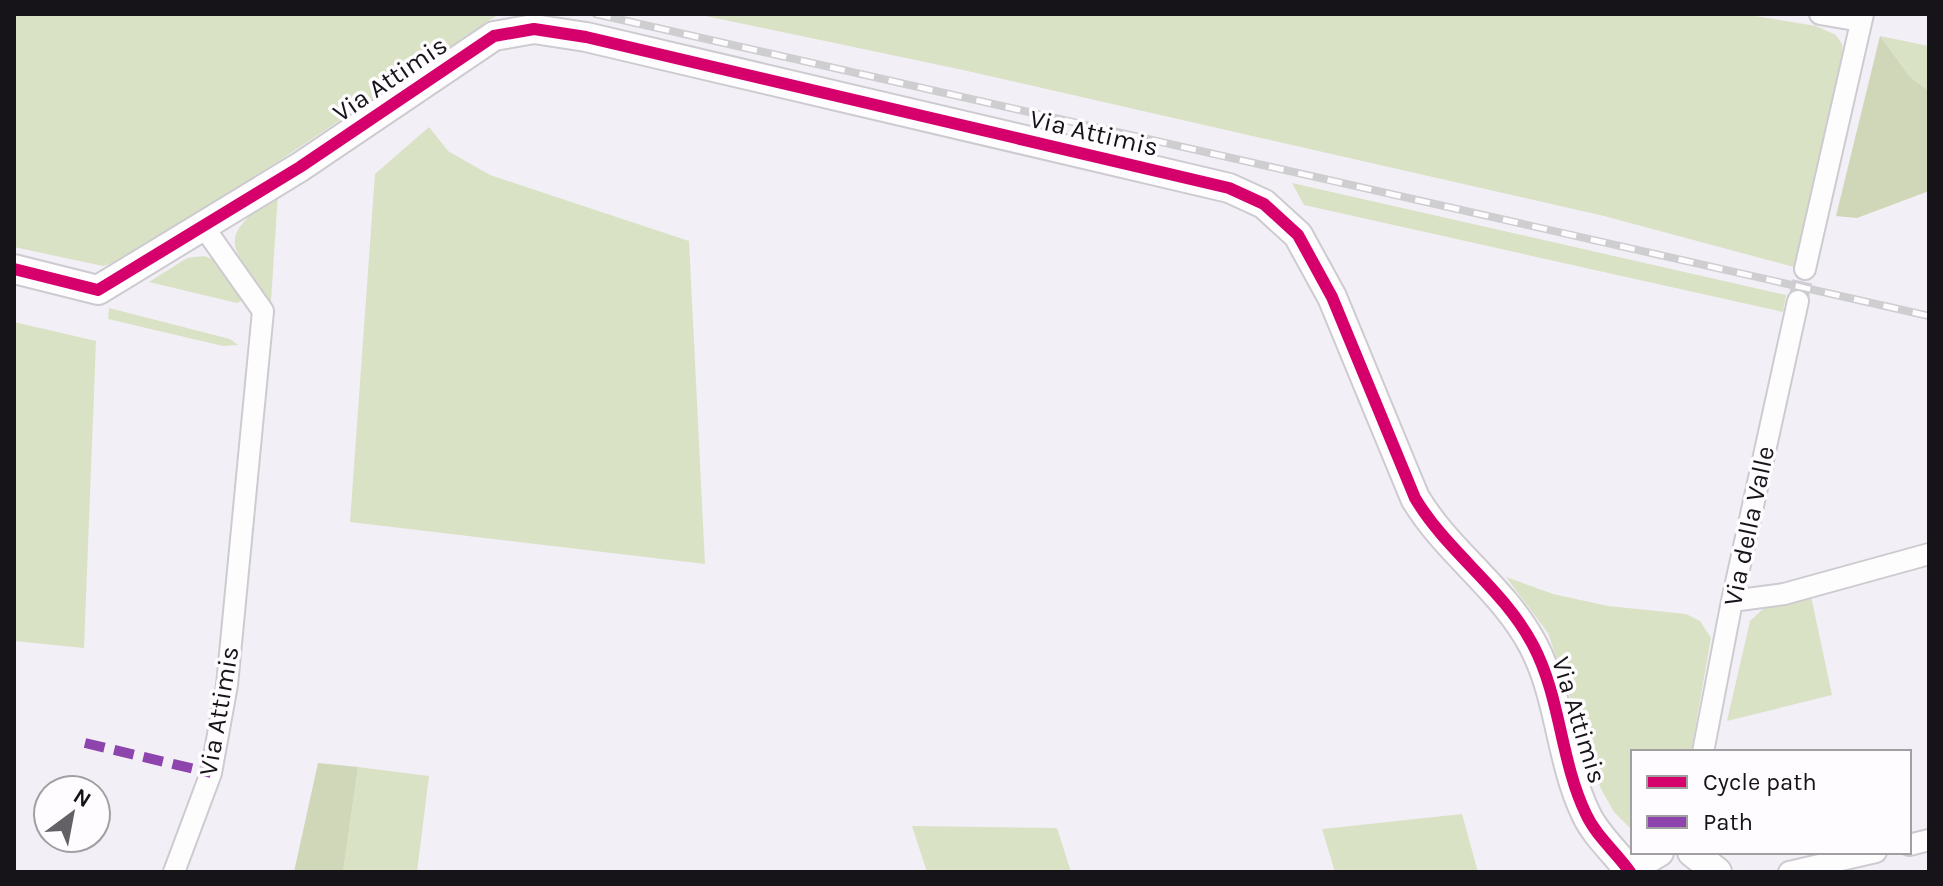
<svg xmlns="http://www.w3.org/2000/svg" width="1943" height="886" font-family="Karla,sans-serif">
  <style>
    .green { fill: #dae2c5 }
    .forest { fill: #cfd7b8 }
    .lines { fill: none; stroke-linecap: round; stroke-linejoin: round }
    .street-tunnel { stroke: #d2ced5; stroke-width: 20; stroke-dasharray: 20 10; stroke-linecap: butt }
    .street-casing { stroke: #cecbd0; stroke-width: 24 }
    .secondary-casing { stroke: #cecbd0; stroke-width: 32 }
    .street { stroke: #fdfdfe; stroke-width: 20 }
    .secondary { stroke: #fdfdfe; stroke-width: 28 }
    .rail-casing { stroke: #cecdcf; stroke-width: 8 }
    .rail { stroke: #fefcff; stroke-width: 5; stroke-dasharray: 15; stroke-linecap: butt }
    .quiet { stroke: #8e44ad; stroke-width: 10; stroke-dasharray: 20 10; stroke-linecap: butt }
    .cycleway-casing { stroke: #fefcff; stroke-width: 17 }
    .cycleway { stroke: #d6006c; stroke-width: 12 }
    .labels { text-anchor: middle; dominant-baseline: central; stroke-width: 7; stroke-linejoin: round; paint-order: stroke }
    .street-label { font-size: 26px; fill: #171419; stroke: #fefcff }
  </style>
  <rect width="100%" height="100%" fill="#f3eff6"/>
  <!-- green -->
  <path class="green" d="M 14,14 L 499,14 L 138,255 L 103,266 L 14,247 Z
    M 696,14 L 1743,14 L 1816,26 L 1836,35 L 1842,44 L 1843,55 L 1794,267 L 1604,216 L 963,70 Z
    M 1880,36 L 1929,46 L 1929,91 L 1910,77 Z
    M 429,127 L 448,151 L 490,175 L 689,241 L 705,564 L 350,522 L 375,174 Z
    M 1292,183 L 1786,295 L 1783,312 L 1304,205 Z
    M 278,193 L 271,302 C 229,242 214,241 278,193 Z
    M 204,256 L 215,260 L 244,300 L 237,303 L 149,282 L 187,258 Z
    M 109,308 L 230,339 L 238,345 L 223,346 L 108,319 Z
    M 14,322 L 96,341 L 84,648 L 14,641 Z
    M 1506,577 L 1553,594 L 1608,606 L 1686,614 L 1700,621 L 1711,638 L 1691,752 L 1633,752 L 1633,831 L 1614,812 L 1601,789 L 1548,633 Z
    M 1811,596 L 1832,695 L 1727,721 L 1750,621 L 1763,609 Z
    M 358,767 L 429,776 L 417,872 L 343,872 Z
    M 1462,814 L 1478,872 L 1335,872 L 1322,829 Z
    M 912,826 L 1057,828 L 1071,872 L 927,872 Z"/>
  <!-- forest -->
  <path class="forest" d="M 1880,36 L 1910,77 L 1929,91 L 1929,191 L 1857,218 L 1836,216 Z
    M 318,763 L 358,767 L 343,872 L 294,872 Z"/>
  <g class="lines">
    <!-- street-tunnel -->
    <path class="street-tunnel" d="M 1798,301 L 1805,269"/>
    <!-- street casing -->
    <g class="street-casing">
      <path id="street" d="M 1820,14 L 1861,21
        M 1805,269 L 1863,14
        M 1732,601 L 1784,594 L 1929,554
        M 1703,752 L 1732,601 L 1798,301
        M 1909,845 L 1929,840
        M 174,872 L 211,773 L 227,685 L 263,311 L 203,226
        M 1789,872 L 1876,852"/>
    </g>
    <!-- secondary casing -->
    <g class="secondary-casing">
      <path id="secondary" d="M 14,269 L 98,290 L 300,167 L 494,36 L 534,29 L 586,37 L 1229,188 L 1264,204 L 1298,235 L 1332,297 L 1415,498 C 1447,552 1503,588 1533,645 C 1561,698 1560,760 1586,814 C 1596,836 1616,852 1630,872
        M 1692,852 L 1717,872
        M 1634,872 L 1644,861 L 1659,852"/>
    </g>
    <!-- street -->
    <use href="#street" class="street"/>
    <!-- secondary -->
    <use href="#secondary" class="secondary"/>
    <!-- rail casing -->
    <g class="rail-casing">
      <path id="rail" d="M 596,14 L 1929,316"/>
    </g>
    <!-- rail -->
    <use href="#rail" class="rail"/>
    <!-- quiet -->
    <path class="quiet" d="M 85,743 L 211,773"/>
    <!-- cycleway casing -->
    <g class="cycleway-casing">
      <path id="cycleway" d="M 14,269 L 98,290 L 300,167 L 494,36 L 534,29 L 586,37 L 1229,188 L 1264,204 L 1298,235 L 1332,297 L 1415,498 C 1447,552 1503,588 1533,645 C 1561,698 1560,760 1586,814 C 1596,836 1616,852 1630,872"/>
    </g>
    <!-- cycleway -->
    <use href="#cycleway" class="cycleway"/>
  </g>
  <g class="labels">
    <!-- street labels -->
    <g class="street-label">
      <text transform="translate(390 79) rotate(-34)">Via Attimis</text>
      <text transform="translate(1094 133) rotate(13)">Via Attimis</text>
      <text transform="translate(1749 526) rotate(-78)">Via della Valle</text>
      <text transform="translate(219 711) rotate(-80)">Via Attimis</text>
      <text transform="translate(1579 720) rotate(73)">Via Attimis</text>
    </g>
  </g>
  <!-- border -->
  <rect width="1943" height="886" fill="none" stroke="#171419" stroke-width="32"/>
  <!-- legend -->
  <rect x="1631" y="750" width="280" height="104" fill="#fefcff" stroke="#a29fa3" stroke-width="2"/>
  <rect x="1647" y="776" width="40" height="12" fill="#d6006c" stroke="#a29fa3" stroke-width="2"/>
  <text x="1703" y="790" font-size="24" fill="#171419">Cycle path</text>
  <rect x="1647" y="816" width="40" height="12" fill="#8e44ad" stroke="#a29fa3" stroke-width="2"/>
  <text x="1703" y="830" font-size="24" fill="#171419">Path</text>
  <!-- north arrow -->
  <g transform="translate(72 814) rotate(32)"><circle r="38" fill="#fefcff" stroke="#a29fa3" stroke-width="2"/>
  <path d="M0-6L14 30L0 20L-14 30Z" fill="#646166"/>
  <text y="-12" font-size="22" font-weight="bold" text-anchor="middle" fill="#171419">N</text>
  </g>
</svg>
